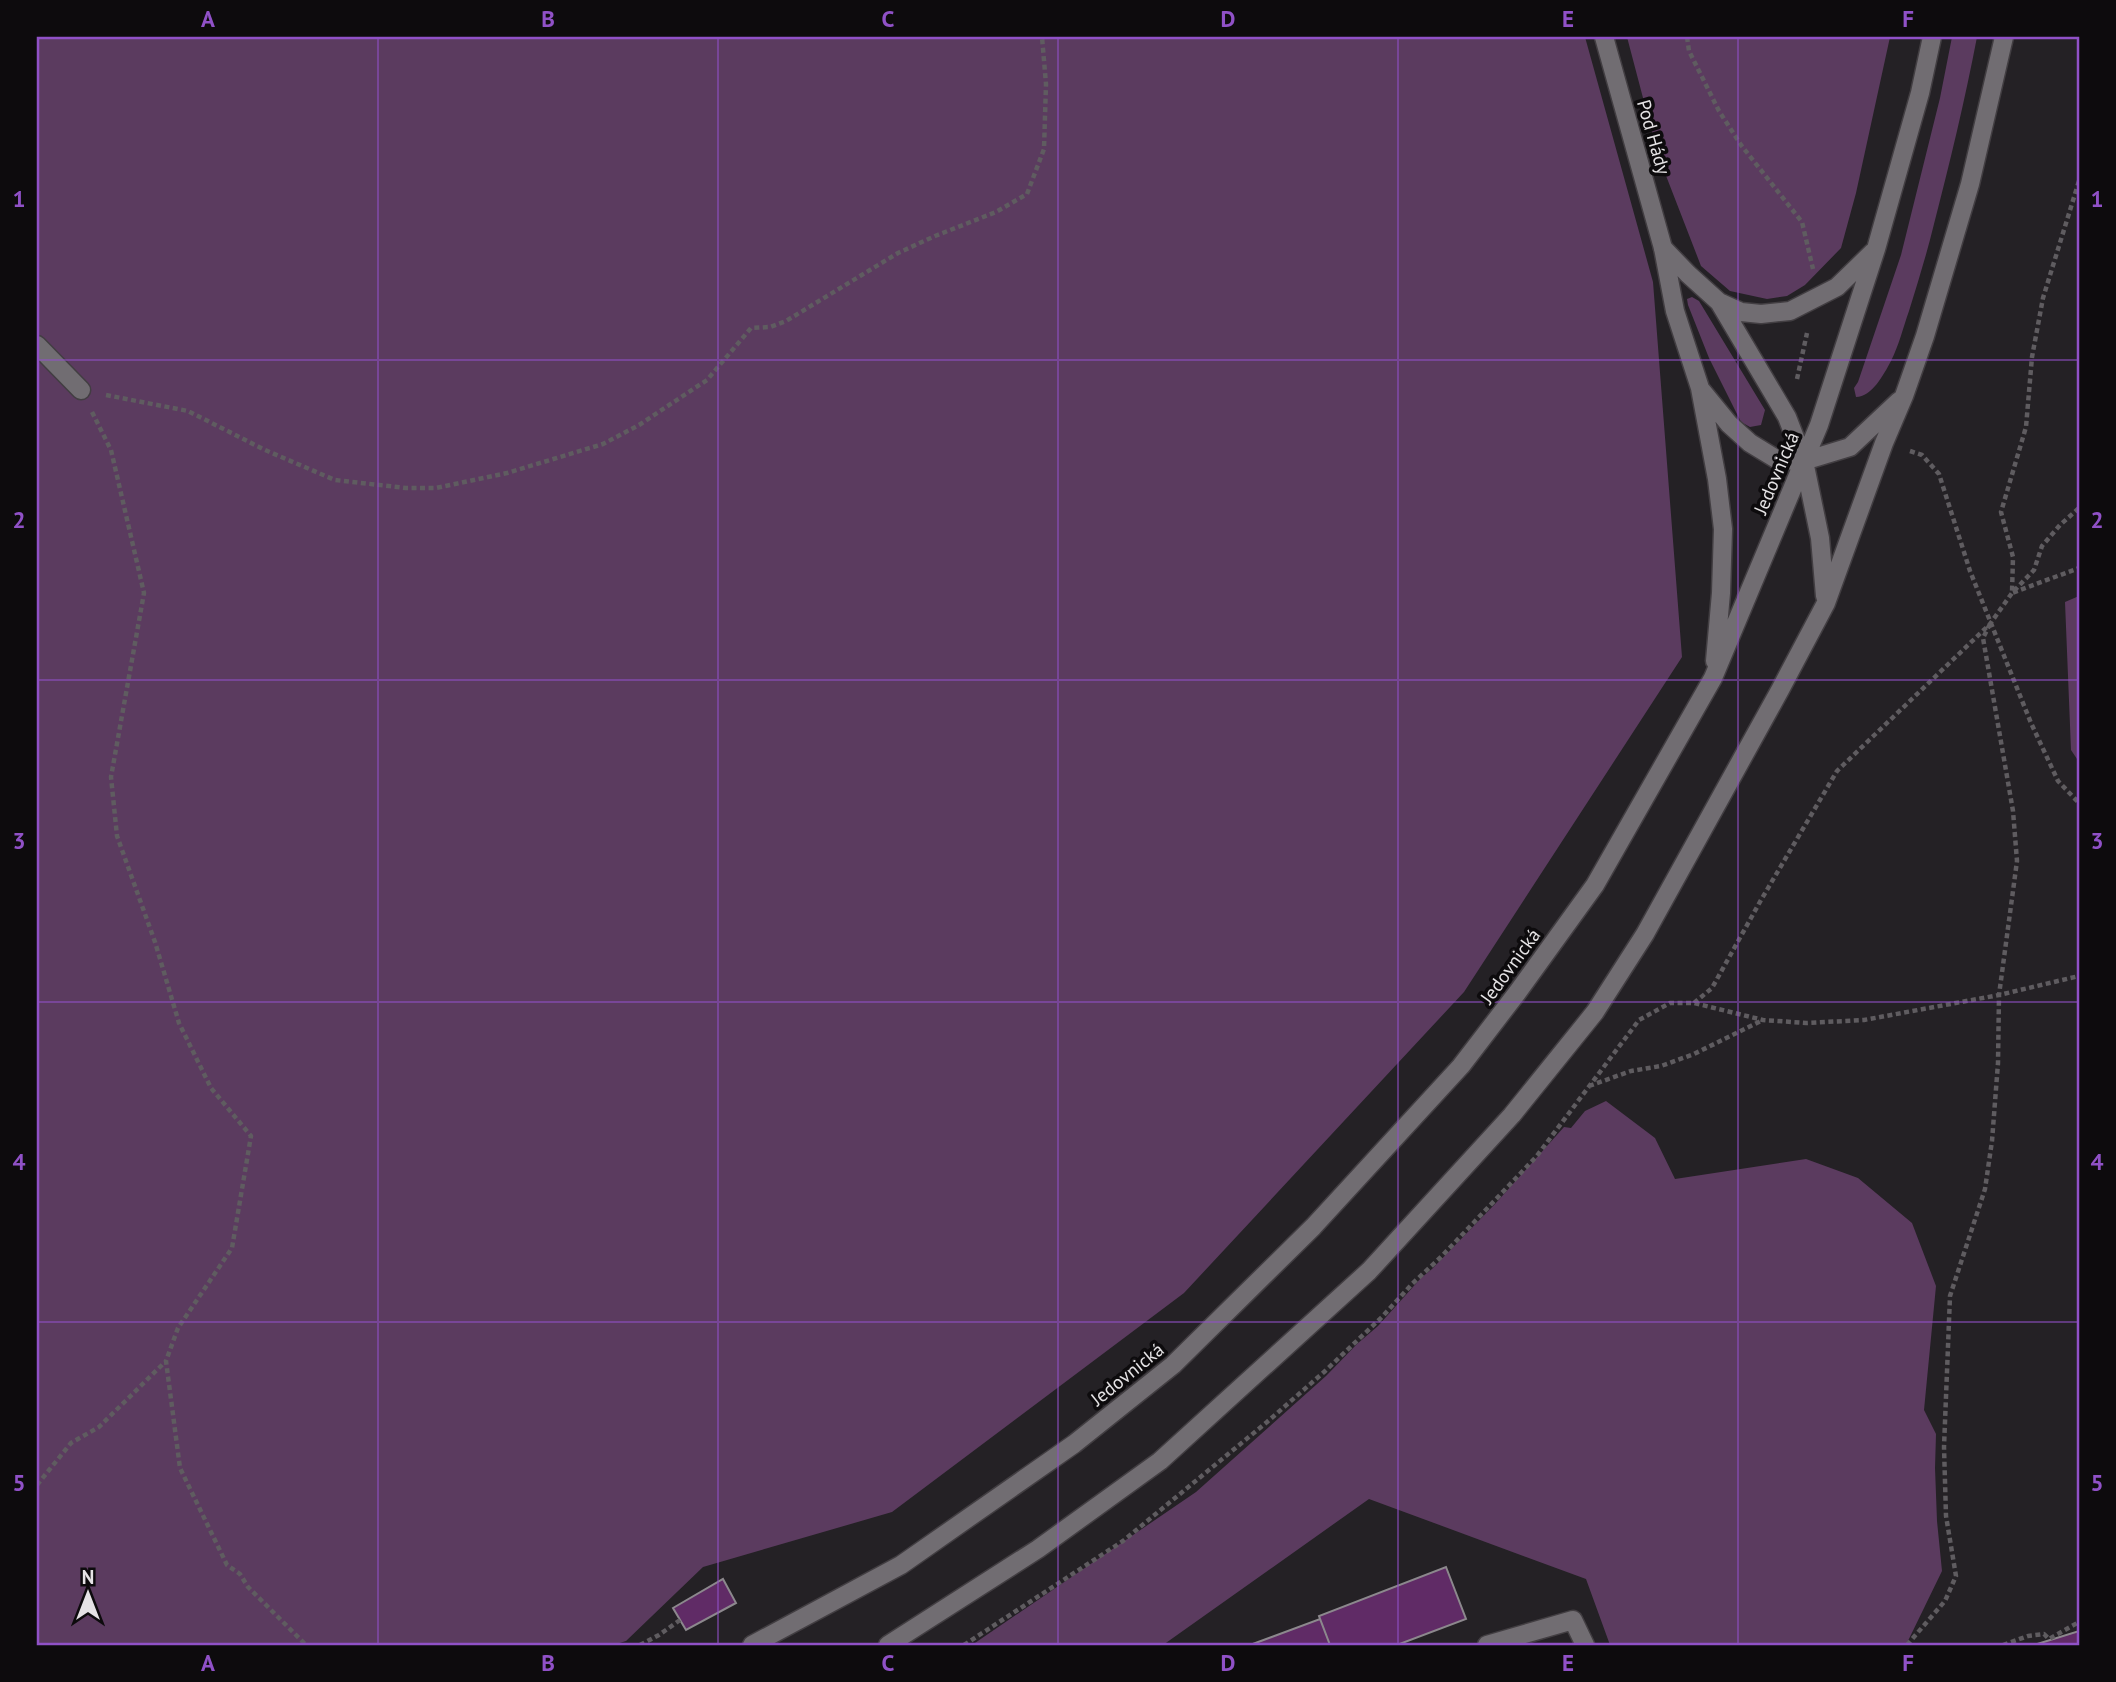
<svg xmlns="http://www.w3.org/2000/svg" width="2116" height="1682" font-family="'PT Sans',sans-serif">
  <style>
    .green { fill: #5b3b5f }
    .building { fill: #602b66; stroke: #8c888d; stroke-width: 2 }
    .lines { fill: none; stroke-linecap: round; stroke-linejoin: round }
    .lane-casing { stroke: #423e42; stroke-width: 21 }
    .street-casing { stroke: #423e42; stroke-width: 21 }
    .secondary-casing { stroke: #423e42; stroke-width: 21 }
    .path { stroke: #5f5c60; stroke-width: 4.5; stroke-dasharray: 5 3.5; stroke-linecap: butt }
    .lane { stroke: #716d72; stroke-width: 18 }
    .street { stroke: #716d72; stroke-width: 18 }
    .secondary { stroke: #716d72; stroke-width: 18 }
    .grid { fill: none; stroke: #9051c7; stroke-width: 2; stroke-opacity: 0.55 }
    .labels { text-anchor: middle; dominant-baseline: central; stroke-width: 7; stroke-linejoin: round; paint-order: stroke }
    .street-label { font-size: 19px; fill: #e5e3e5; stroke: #0d0b0d }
    .neatline { fill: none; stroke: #9051c7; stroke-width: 2.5 }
    .grid-label { font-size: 23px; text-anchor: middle; font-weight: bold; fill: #9051c7 }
  </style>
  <rect width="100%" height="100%" fill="#242125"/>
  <!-- green -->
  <path class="green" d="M 37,37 L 1585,37 L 1653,282 L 1682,657 L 1464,992 L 1184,1293 L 892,1512 L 703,1567 L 626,1641 L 613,1645 L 37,1645 Z
    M 1627,37 L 1890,37 L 1856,193 L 1841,248 L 1805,285 L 1787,296 L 1767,299 L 1730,291 L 1701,266 L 1658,155 Z
    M 1952,37 L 1977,37 C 1965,100 1950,162 1934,224 C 1927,253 1918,282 1909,311 C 1903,328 1899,345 1891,361 C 1884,374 1872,397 1856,397 L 1854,388 L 1858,382 L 1901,255 L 1940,98 Z
    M 1692,297 L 1699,301 L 1765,410 L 1761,425 L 1750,427 L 1741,422 L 1709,358 L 1688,305 L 1687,299 Z
    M 2079,596 L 2079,762 L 2071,750 L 2065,602 Z
    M 1606,1101 L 1655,1138 L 1675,1179 L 1806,1159 L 1858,1178 L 1912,1223 L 1936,1286 L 1924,1410 L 1936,1434 L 1935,1468 L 1937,1521 L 1942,1571 L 1906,1645 L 1610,1645 L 1586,1579 L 1369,1499 L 1163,1645 L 972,1645 L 1196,1492 L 1326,1376 L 1357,1344 L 1378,1326 L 1421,1278 L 1432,1269 L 1495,1204 L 1564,1127 L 1571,1128 L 1585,1111 Z"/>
  <!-- building -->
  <path class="building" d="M 1446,1567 L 1466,1619 L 1397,1645 L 1330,1645 L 1319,1616 Z
    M 723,1579 L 736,1603 L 686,1630 L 673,1608 Z
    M 1320,1619 L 1330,1645 L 1250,1645 Z
    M 2079,1631 L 2079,1645 L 2034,1645 Z"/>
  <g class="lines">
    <!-- lane casing -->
    <g class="lane-casing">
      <path id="lane" d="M 37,345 L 81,390
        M 1487,1645 L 1573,1620 L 1585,1645"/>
    </g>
    <!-- street casing -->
    <g class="street-casing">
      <path id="street" d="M 1604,37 L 1663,248"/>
    </g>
    <!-- secondary casing -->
    <g class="secondary-casing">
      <path id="secondary" d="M 1663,248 L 1675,311 L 1700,388 L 1717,479 L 1723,529 L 1721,593 L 1715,661
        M 1663,248 L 1688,274 L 1719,302 L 1741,312 L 1761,314 L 1790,311 L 1837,287 L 1873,252
        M 1719,302 L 1787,417 L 1804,461 L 1820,538 L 1825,596
        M 1702,391 L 1729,424 L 1750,443 L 1778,460 L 1804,461 L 1850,447 L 1899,401
        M 752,1645 L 901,1565 L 1074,1444 L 1173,1365 L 1313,1227 L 1461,1066 L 1517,993 L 1595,885 L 1713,678 L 1819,425 L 1876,249 L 1920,93 L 1932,37
        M 888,1645 L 1038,1549 L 1160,1461 L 1369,1271 L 1512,1115 L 1595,1012 L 1645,934 L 1780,690 L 1826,603 L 1884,443 L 1904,396 L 1925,336 L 1970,184 L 2004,37"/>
    </g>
    <!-- path -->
    <path class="path" d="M 1687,37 L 1689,51 L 1719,111 L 1741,145 L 1802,222 L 1813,269
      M 2079,181 L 2043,298 L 2032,357 L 2026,427 L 2001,512 L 2013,557 L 2012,593 L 2079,568
      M 1797,379 L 1807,333
      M 106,395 L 188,411 L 265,450 L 335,480 L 406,488 L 436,488 L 507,473 L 603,444 L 639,425 L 707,380 L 751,328 L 770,327 L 786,321 L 898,253 L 935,236 L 996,212 L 1027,194 L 1044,149 L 1046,84 L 1042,37
      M 92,412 L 111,450 L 144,593 L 111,777 L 117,836 L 155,942 L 179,1023 L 211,1088 L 251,1136 L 232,1248 L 178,1328 L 166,1361 L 180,1468 L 227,1565 L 240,1574 L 248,1587 L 306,1645
      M 1910,451 L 1922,455 L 1939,474 L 1970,571 L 2031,723 L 2058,781 L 2079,803
      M 1694,1003 L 1712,988 L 1761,900 L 1837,771 L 1990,624 L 2012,593 L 2034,570 L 2042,546 L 2060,525 L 2079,508
      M 1589,1086 L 1631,1071 L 1661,1066 L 1694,1054 L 1763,1020
      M 37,1485 L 71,1443 L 99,1427 L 165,1362
      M 640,1645 L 659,1635 L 680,1620
      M 964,1645 L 1123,1541 L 1267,1422 L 1324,1372 L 1382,1317 L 1412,1284 L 1441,1257 L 1536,1157 L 1639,1020 L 1670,1003 L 1694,1003 L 1763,1020 L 1806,1023 L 1864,1020 L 1999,995 L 2079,976
      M 1907,1645 L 1945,1601 L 1956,1576 L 1946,1516 L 1944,1447 L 1950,1296 L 1985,1189 L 1992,1141 L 1998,1063 L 1999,995 L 2017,861 L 2013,811 L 1983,638 L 1990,624
      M 2003,1645 L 2028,1636 L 2044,1634 L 2049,1639 L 2079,1622"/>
    <!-- lane -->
    <use href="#lane" class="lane"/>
    <!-- street -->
    <use href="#street" class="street"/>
    <!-- secondary -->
    <use href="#secondary" class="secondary"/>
  </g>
  <!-- grid -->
  <path class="grid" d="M 378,37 L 378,1645M 718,37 L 718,1645M 1058,37 L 1058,1645M 1398,37 L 1398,1645M 1738,37 L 1738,1645M 37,360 L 2079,360M 37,680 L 2079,680M 37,1002 L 2079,1002M 37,1322 L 2079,1322"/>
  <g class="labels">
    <!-- street labels -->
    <g class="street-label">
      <text transform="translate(1654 137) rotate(74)">Pod Hády</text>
      <text transform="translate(1776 473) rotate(-67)">Jedovnická</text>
      <text transform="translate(1510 966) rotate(-54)">Jedovnická</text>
      <text transform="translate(1127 1374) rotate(-39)">Jedovnická</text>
    </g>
  </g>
  <!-- border -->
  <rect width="2116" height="1682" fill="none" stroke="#0d0b0d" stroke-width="77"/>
  <!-- north arrow -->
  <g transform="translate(88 1594)" stroke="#0d0b0d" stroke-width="5" paint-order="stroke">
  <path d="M0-5L12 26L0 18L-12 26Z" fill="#e5e3e5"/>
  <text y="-10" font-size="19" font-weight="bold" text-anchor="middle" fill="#e5e3e5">N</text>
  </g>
  <rect x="38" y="38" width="2040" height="1606" class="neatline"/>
  <g class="grid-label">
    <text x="208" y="27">A</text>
    <text x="548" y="27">B</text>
    <text x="888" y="27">C</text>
    <text x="1228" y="27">D</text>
    <text x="1568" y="27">E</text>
    <text x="1908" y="27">F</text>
    <text x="19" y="207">1</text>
    <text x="2097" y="207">1</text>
    <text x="19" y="528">2</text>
    <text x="2097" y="528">2</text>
    <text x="19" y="849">3</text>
    <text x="2097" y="849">3</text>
    <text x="19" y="1170">4</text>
    <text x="2097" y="1170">4</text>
    <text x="19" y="1491">5</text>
    <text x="2097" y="1491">5</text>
    <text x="208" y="1671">A</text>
    <text x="548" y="1671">B</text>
    <text x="888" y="1671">C</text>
    <text x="1228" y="1671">D</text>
    <text x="1568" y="1671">E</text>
    <text x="1908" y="1671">F</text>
  </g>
</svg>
